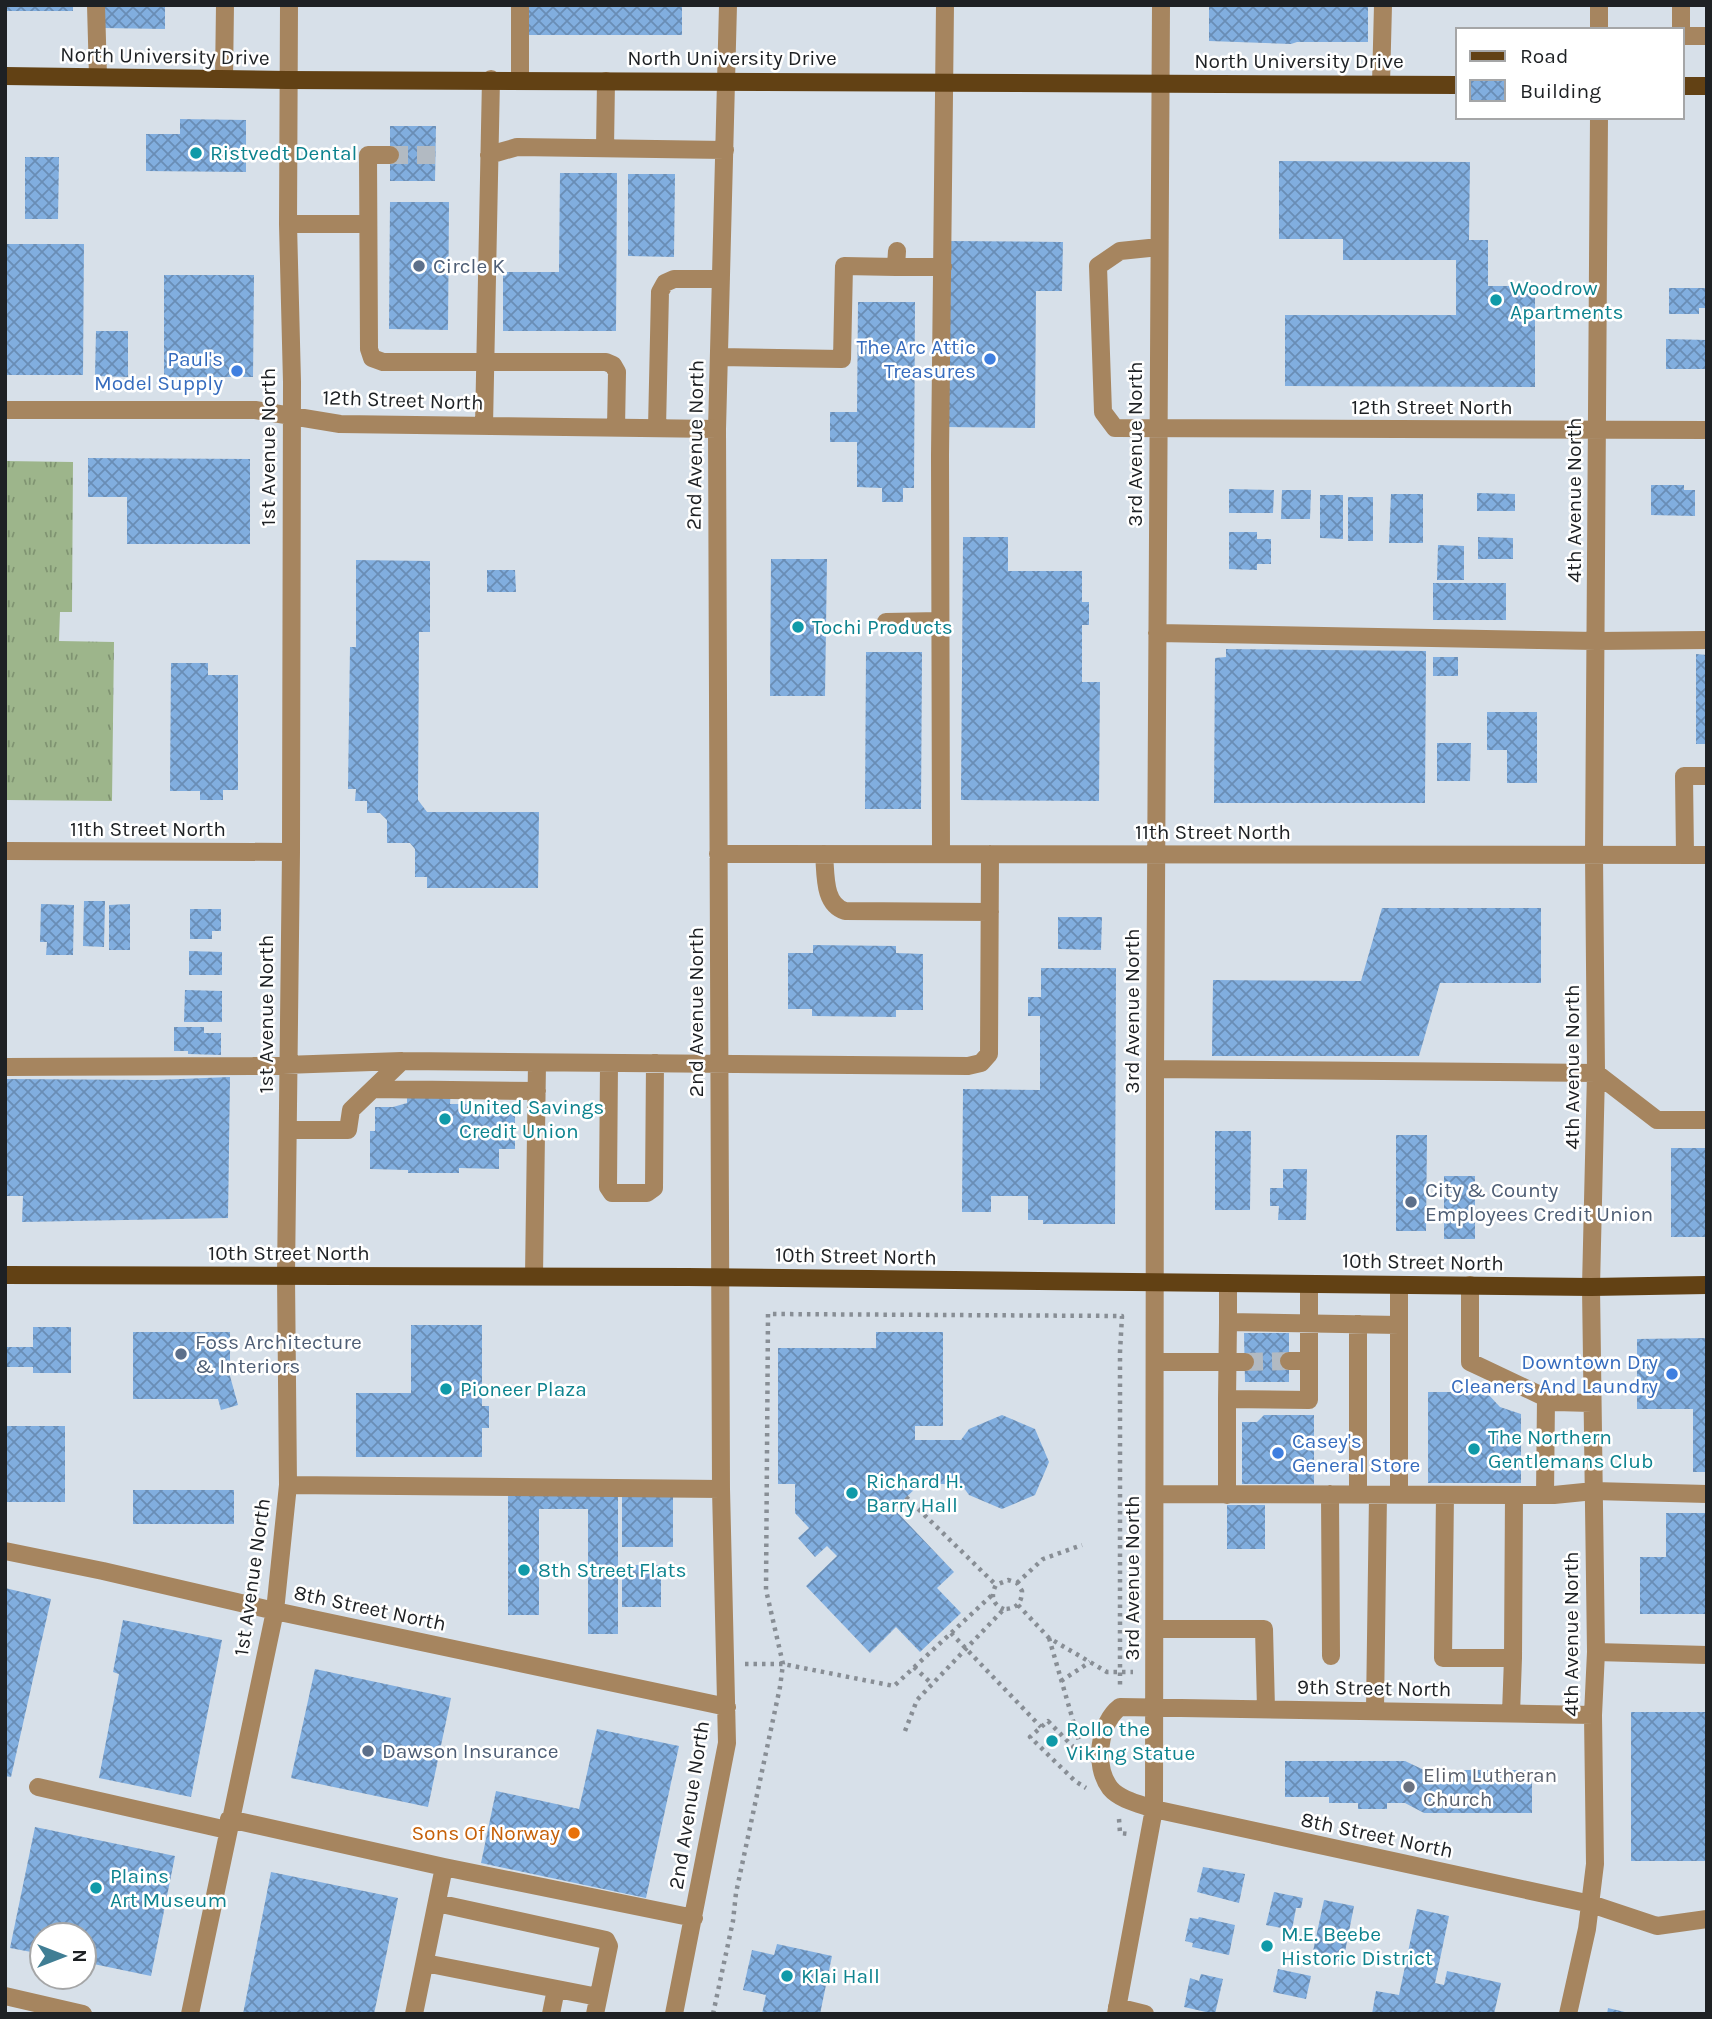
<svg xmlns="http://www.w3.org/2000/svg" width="1712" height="2019" font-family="Karla,sans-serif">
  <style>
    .grass { fill: url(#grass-tufts) }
    .building { fill: url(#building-cross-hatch) }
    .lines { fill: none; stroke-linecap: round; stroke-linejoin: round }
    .minor-tunnel { stroke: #b2bac2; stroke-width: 18; stroke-dasharray: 18 9; stroke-linecap: butt }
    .path { stroke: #888e95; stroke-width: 4.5; stroke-dasharray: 3.5 5; stroke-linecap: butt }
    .minor { stroke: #a6855f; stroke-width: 18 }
    .major { stroke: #624114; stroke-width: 18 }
    .culture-dot { fill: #0f9aa8; stroke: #fff; stroke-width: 2.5 }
    .service-dot { fill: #5c6f8a; stroke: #fff; stroke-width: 2.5 }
    .shop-dot { fill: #3f7fe0; stroke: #fff; stroke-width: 2.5 }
    .worship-dot { fill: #6b7280; stroke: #fff; stroke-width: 2.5 }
    .food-dot { fill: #e8710a; stroke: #fff; stroke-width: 2.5 }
    .labels { text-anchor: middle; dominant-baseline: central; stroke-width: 5; stroke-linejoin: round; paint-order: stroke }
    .street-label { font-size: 21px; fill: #1e2124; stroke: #fff }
    .culture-label { font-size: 21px; fill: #0d838f; stroke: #fff; text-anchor: start }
    .service-label { font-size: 21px; fill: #4e5e75; stroke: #fff; text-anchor: start }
    .shop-label { font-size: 21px; fill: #366cbe; stroke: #fff; text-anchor: end }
    .worship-label { font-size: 21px; fill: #5b616d; stroke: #fff; text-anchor: start }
    .food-label { font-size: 21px; fill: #c56008; stroke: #fff; text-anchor: end }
  </style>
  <defs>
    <pattern id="grass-tufts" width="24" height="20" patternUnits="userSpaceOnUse" patternTransform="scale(1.75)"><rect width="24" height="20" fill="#9db58b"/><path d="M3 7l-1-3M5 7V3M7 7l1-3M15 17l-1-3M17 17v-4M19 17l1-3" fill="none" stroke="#7f9371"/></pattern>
    <pattern id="building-cross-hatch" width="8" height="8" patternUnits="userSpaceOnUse" patternTransform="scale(1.75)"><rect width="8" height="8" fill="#81aedf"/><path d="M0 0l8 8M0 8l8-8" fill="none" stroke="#698db5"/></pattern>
  </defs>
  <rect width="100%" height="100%" fill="#d7e0e9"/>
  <!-- grass -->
  <path class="grass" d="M 5,461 L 73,462 L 72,612 L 60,612 L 59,641 L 114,642 L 112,801 L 5,800 Z"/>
  <!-- building -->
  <path class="building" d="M 5,5 L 73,5 L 73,11 L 5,11 Z
    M 102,5 L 165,5 L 165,29 L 102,28 Z
    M 523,5 L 682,5 L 682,35 L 523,35 Z
    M 1209,5 L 1368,5 L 1368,42 L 1297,42 L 1291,44 L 1209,41 Z
    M 180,119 L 246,120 L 246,172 L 146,171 L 146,134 L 180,134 Z
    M 390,126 L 436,126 L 435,181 L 390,181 Z
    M 25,157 L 59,157 L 58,219 L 25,219 Z
    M 1279,161 L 1470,162 L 1469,240 L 1488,240 L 1488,286 L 1535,286 L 1535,387 L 1285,386 L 1285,315 L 1456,315 L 1456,260 L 1343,260 L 1343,239 L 1279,239 Z
    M 560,173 L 617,173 L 616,331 L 503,331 L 503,272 L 559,272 Z
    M 628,174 L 675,174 L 674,257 L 628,256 Z
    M 390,202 L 449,202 L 448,330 L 389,329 Z
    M 946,241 L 1063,242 L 1062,291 L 1036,291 L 1035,428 L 945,427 Z
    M 5,244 L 84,244 L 83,375 L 5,375 Z
    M 164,275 L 254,275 L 253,377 L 164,377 Z
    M 1669,288 L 1707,288 L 1707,308 L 1699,308 L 1699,314 L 1669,314 Z
    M 858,302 L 915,302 L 914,488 L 903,488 L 903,502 L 882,502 L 882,488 L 857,487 L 857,442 L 830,442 L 830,412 L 857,412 Z
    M 96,331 L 128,331 L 128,377 L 95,376 Z
    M 1666,339 L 1707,340 L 1707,369 L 1666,369 Z
    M 88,458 L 250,459 L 250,544 L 127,544 L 127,497 L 88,497 Z
    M 1651,485 L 1684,485 L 1684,490 L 1695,490 L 1695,516 L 1651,515 Z
    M 1229,489 L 1274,490 L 1273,513 L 1229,513 Z
    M 1282,490 L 1311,490 L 1310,519 L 1281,519 Z
    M 1477,493 L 1515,494 L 1515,511 L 1477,511 Z
    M 1391,494 L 1423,494 L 1423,543 L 1389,543 Z
    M 1320,495 L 1343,495 L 1343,539 L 1320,538 Z
    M 1348,497 L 1373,497 L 1373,541 L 1348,541 Z
    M 1229,532 L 1257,532 L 1257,539 L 1271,539 L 1271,564 L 1257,564 L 1257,570 L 1229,569 Z
    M 963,537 L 1008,537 L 1008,571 L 1082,571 L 1082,602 L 1089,602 L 1089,625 L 1082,625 L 1082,682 L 1100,682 L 1099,801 L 961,800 Z
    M 1478,537 L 1513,538 L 1513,559 L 1478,559 Z
    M 1438,545 L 1464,546 L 1464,580 L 1437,580 Z
    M 771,559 L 827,559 L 825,696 L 770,696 Z
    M 356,560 L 430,561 L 430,632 L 419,632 L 418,800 L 427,812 L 539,812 L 538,888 L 427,888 L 427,877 L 415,877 L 415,849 L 410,843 L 387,843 L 387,820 L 380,813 L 367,813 L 367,801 L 355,801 L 356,789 L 348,789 L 350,647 L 356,647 Z
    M 487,570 L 515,570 L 516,592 L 487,592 Z
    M 1433,583 L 1506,583 L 1506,620 L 1433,620 Z
    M 1226,649 L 1426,651 L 1425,803 L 1214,803 L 1215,658 L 1226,657 Z
    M 866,652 L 922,652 L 921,809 L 865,809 Z
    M 1696,654 L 1707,655 L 1707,744 L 1696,744 Z
    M 1433,657 L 1458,657 L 1458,676 L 1433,676 Z
    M 171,663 L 208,663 L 208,675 L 238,675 L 238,790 L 223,790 L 223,800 L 200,800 L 200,791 L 170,791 Z
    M 1487,712 L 1537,712 L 1537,783 L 1507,783 L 1507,750 L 1487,750 Z
    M 1437,743 L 1471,743 L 1470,781 L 1437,781 Z
    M 84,901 L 105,901 L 104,947 L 83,946 Z
    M 41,904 L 74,905 L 73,955 L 46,955 L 47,942 L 40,942 Z
    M 130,904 L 130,950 L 109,950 L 109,905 Z
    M 1382,908 L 1541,908 L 1541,983 L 1440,983 L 1419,1056 L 1212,1056 L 1213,980 L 1361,981 Z
    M 190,909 L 221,909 L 221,931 L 212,931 L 212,939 L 190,939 Z
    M 1058,917 L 1102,917 L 1101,950 L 1058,949 Z
    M 813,945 L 896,946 L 896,953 L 923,954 L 923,1010 L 896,1010 L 896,1017 L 812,1016 L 812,1009 L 788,1009 L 788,953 L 813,953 Z
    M 189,951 L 222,952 L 222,975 L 189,975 Z
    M 1041,968 L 1116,968 L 1115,1224 L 1043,1224 L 1043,1220 L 1028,1220 L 1028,1196 L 991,1196 L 991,1212 L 962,1212 L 963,1089 L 1040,1090 L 1040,1016 L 1028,1016 L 1028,997 L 1041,997 Z
    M 185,990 L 222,991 L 222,1022 L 184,1022 Z
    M 174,1027 L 204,1027 L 204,1033 L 221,1033 L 221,1055 L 188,1054 L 188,1051 L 174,1051 Z
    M 230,1077 L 228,1218 L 22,1222 L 23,1196 L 5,1196 L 5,1079 L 156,1080 Z
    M 407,1087 L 451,1087 L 450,1104 L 515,1104 L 515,1149 L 499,1149 L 499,1169 L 459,1168 L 459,1173 L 408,1173 L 408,1170 L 370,1169 L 370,1131 L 375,1131 L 375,1107 L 393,1107 L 407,1103 Z
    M 1215,1131 L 1251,1131 L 1250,1210 L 1215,1210 Z
    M 1396,1135 L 1427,1135 L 1426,1231 L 1396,1231 Z
    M 1671,1148 L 1707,1148 L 1707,1237 L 1671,1237 Z
    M 1283,1169 L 1307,1169 L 1306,1220 L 1278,1220 L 1279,1206 L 1270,1206 L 1270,1188 L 1283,1188 Z
    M 1444,1176 L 1475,1176 L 1475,1239 L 1444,1239 Z
    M 411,1325 L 482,1325 L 482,1406 L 489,1406 L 489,1428 L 482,1428 L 482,1457 L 356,1457 L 356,1393 L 411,1393 Z
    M 33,1327 L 71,1327 L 71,1373 L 33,1373 L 33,1367 L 7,1367 L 7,1347 L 33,1347 Z
    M 133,1332 L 230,1332 L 230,1376 L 238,1405 L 221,1410 L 218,1399 L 133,1399 Z
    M 876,1332 L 943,1332 L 943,1426 L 915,1426 L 915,1440 L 961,1440 L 969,1429 L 1002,1415 L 1035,1429 L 1049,1462 L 1035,1495 L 1002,1509 L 969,1495 L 961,1484 L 920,1484 L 894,1509 L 954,1572 L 937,1588 L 961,1613 L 920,1652 L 896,1627 L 870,1653 L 806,1586 L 837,1556 L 827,1546 L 815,1557 L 798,1538 L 809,1528 L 795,1513 L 795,1484 L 778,1484 L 778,1348 L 876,1348 Z
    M 1244,1333 L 1289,1333 L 1289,1382 L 1245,1382 Z
    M 1707,1338 L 1707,1472 L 1693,1472 L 1693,1409 L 1637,1409 L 1637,1339 Z
    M 1428,1392 L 1486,1392 L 1500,1407 L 1521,1414 L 1521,1483 L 1428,1483 Z
    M 1264,1415 L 1314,1415 L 1314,1484 L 1242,1484 L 1242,1422 L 1257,1422 Z
    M 5,1426 L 65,1426 L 65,1502 L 5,1502 Z
    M 133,1490 L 234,1490 L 234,1524 L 133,1524 Z
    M 508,1496 L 618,1496 L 618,1634 L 588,1634 L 588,1509 L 539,1509 L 539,1615 L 508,1615 Z
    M 622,1496 L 673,1496 L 673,1547 L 622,1547 Z
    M 1227,1505 L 1265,1505 L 1265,1549 L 1227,1549 Z
    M 1666,1513 L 1707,1513 L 1707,1614 L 1640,1614 L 1640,1557 L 1666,1557 Z
    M 622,1565 L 661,1565 L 661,1607 L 622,1607 Z
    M 5,1588 L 51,1599 L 11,1777 L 5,1776 Z
    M 123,1620 L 222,1640 L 191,1797 L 99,1778 L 119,1674 L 113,1672 Z
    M 315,1669 L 451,1698 L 428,1807 L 291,1778 Z
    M 1631,1712 L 1707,1712 L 1707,1861 L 1631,1861 Z
    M 597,1729 L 679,1746 L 646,1898 L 481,1863 L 496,1791 L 579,1809 Z
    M 1285,1761 L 1405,1761 L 1424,1770 L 1532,1770 L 1532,1813 L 1424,1813 L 1405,1803 L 1387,1803 L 1387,1809 L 1358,1809 L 1358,1803 L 1329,1803 L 1329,1797 L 1285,1797 Z
    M 35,1827 L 175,1856 L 151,1976 L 84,1962 L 84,1935 L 42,1935 L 42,1954 L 10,1948 Z
    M 1203,1867 L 1245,1874 L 1239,1903 L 1197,1892 Z
    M 271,1872 L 398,1898 L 374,2014 L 243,2014 Z
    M 1274,1892 L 1303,1898 L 1301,1908 L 1296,1908 L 1292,1930 L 1266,1925 Z
    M 1324,1900 L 1354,1906 L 1343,1962 L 1312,1956 Z
    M 1417,1909 L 1449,1916 L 1435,1983 L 1444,1985 L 1447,1971 L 1501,1983 L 1494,2014 L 1372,2014 L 1376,1991 L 1399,1995 Z
    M 1199,1917 L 1235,1925 L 1229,1955 L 1192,1947 L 1193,1943 L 1185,1941 L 1190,1918 L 1198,1919 Z
    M 777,1944 L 832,1956 L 820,2014 L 762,2014 L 766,1995 L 743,1990 L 752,1950 L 774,1955 Z
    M 1278,1969 L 1311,1976 L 1306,1999 L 1273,1992 Z
    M 1201,1974 L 1223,1979 L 1215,2014 L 1184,2007 L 1190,1978 L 1199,1981 Z
    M 1608,2008 L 1629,2013 L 1629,2014 L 1607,2014 Z"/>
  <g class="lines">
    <!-- minor-tunnel -->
    <path class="minor-tunnel" d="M 390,155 L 436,155
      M 1245,1362 L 1289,1361"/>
    <!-- path -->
    <path class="path" d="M 906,1497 L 996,1585
      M 1017,1583 L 1043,1559 L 1082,1545
      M 1018,1605 L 1049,1638 L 1107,1672 L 1133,1672
      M 951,1633 L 1041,1727
      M 1049,1638 L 1079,1741
      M 745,1664 L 783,1664 L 894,1686 L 992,1595
      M 914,1667 L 932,1684
      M 1061,1681 L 1090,1662
      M 905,1731 L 917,1700 L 1004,1609 C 1016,1609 1022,1603 1022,1591 L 1017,1583 L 1008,1580 L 996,1585 C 990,1596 993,1605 1004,1609
      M 1080,1754 L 1048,1721 L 1030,1737 L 1075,1781 L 1086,1788
      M 1119,1819 L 1120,1833 L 1128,1834
      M 713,2014 L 733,1921 L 736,1893 L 780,1687 L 783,1664 L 766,1590 L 768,1314 L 1122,1316 L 1120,1352 L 1120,1689"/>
    <!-- minor -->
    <path class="minor" d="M 96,5 L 98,77
      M 1599,5 L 1599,30
      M 1681,5 L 1681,30
      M 1682,36 L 1707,36
      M 224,79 L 225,5
      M 520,80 L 520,5
      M 1381,84 L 1383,5
      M 605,148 L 606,81
      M 390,155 L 368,155 L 369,349 L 372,358 L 383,362 L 606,362 L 613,365 L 617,372 L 616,428
      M 489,155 L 517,147 L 725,150
      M 288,224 L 367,224
      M 1159,247 L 1120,251 L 1098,266 L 1103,412 L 1115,428 L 1707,430
      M 897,251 L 896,267 L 943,267
      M 719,357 L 842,359 L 844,266 L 896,267
      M 5,410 L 255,410 L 340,424 L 717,429
      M 484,426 L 491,79
      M 657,428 L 660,292 L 665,283 L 674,279 L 721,279
      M 886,622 L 940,621
      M 1157,633 L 1596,641 L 1707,640
      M 5,851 L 291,852
      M 718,854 L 1707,855
      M 824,854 C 826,874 823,904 845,911 L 990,912
      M 941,854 L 940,455 L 945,5
      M 1685,855 L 1684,776 L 1707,776
      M 609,1063 L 608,1187 L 612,1193 L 647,1193 L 654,1188 L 655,1063
      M 5,1067 L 253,1066 L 402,1061 L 968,1066 L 981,1063 L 989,1054 L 990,854
      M 1155,1069 L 1596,1073 L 1657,1120 L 1707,1120
      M 373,1089 L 537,1091
      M 288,1130 L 348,1130 L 351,1110 L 402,1061
      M 534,1276 L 537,1063
      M 1228,1283 L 1228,1322 L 1399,1325
      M 1470,1285 L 1470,1362 L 1555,1402 L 1592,1403
      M 1289,1361 L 1309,1361
      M 1155,1362 L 1245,1362
      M 1227,1399 L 1228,1322
      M 288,1485 L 721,1489
      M 1155,1494 L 1514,1495 L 1554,1495 L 1594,1491 L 1707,1494
      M 1330,1494 L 1331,1656
      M 1227,1495 L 1227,1399 L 1309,1400 L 1309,1284
      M 1358,1495 L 1358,1324
      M 1399,1495 L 1399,1285
      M 1445,1495 L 1443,1658 L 1513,1658 L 1511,1713
      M 1545,1495 L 1546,1398
      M 5,1551 L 103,1571 L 275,1611 L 727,1707
      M 1155,1629 L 1264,1629 L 1266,1709
      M 1596,1652 L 1707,1655
      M 1513,1658 L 1514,1495
      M 1375,1710 L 1378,1495
      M 1593,1715 L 1120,1707 C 1099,1723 1093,1765 1110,1788 C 1120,1800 1140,1804 1154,1809 L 1591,1904 L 1657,1926 L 1707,1919
      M 38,1787 L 227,1830
      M 229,1819 L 444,1867 L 694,1918
      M 437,1903 L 606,1940 L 609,1946 L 595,2014
      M 425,1963 L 598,1997
      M 5,1996 L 83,2014
      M 1117,2007 L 1145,2014
      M 190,2014 L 275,1611 L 288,1485 L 286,1276 L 291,852 L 292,382 L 288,224 L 289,5
      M 414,2014 L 444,1867
      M 551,2014 L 556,1989
      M 674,2014 L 727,1743 L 721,1489 L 717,429 L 728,5
      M 1116,2014 L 1154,1809 L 1155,1069 L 1161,5
      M 1568,2014 L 1587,1929 L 1595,1864 L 1593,1715 L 1596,1652 L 1591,1287 L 1596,1073 L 1594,855 L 1599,117"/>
    <!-- major -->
    <path class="major" d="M 5,76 L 287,80 L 1458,85
      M 1682,86 L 1707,86
      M 5,1275 L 687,1277 L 1591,1287 L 1707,1285"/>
  </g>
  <!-- markers -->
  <g class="culture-dot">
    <circle cx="196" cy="153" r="7"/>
    <circle cx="1496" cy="300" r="7"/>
    <circle cx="798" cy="627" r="7"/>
    <circle cx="445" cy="1119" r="7"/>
    <circle cx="446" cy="1389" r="7"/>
    <circle cx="1474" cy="1449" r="7"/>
    <circle cx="852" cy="1493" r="7"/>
    <circle cx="524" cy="1570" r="7"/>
    <circle cx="1052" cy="1741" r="7"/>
    <circle cx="96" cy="1888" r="7"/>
    <circle cx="1267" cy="1946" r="7"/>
    <circle cx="787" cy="1976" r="7"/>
  </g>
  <g class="service-dot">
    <circle cx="419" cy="266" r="7"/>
    <circle cx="1411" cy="1202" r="7"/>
    <circle cx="181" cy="1354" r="7"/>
    <circle cx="368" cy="1751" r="7"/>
  </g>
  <g class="shop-dot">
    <circle cx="990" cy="359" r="7"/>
    <circle cx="237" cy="371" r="7"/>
    <circle cx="1672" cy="1374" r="7"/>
    <circle cx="1278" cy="1453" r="7"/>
  </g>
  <circle class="worship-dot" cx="1409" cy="1787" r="7"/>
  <circle class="food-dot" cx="574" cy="1833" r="7"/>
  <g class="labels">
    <!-- street labels -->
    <g class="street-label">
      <text transform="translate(165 56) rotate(1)">North University Drive</text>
      <text x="732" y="58">North University Drive</text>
      <text x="1299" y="61">North University Drive</text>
      <text transform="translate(403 400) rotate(2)">12th Street North</text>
      <text x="1432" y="407">12th Street North</text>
      <text transform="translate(1135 444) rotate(-90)">3rd Avenue North</text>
      <text transform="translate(695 445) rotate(-89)">2nd Avenue North</text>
      <text transform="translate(268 447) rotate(-90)">1st Avenue North</text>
      <text transform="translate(1574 500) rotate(-90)">4th Avenue North</text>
      <text x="148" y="829">11th Street North</text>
      <text x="1213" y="832">11th Street North</text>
      <text transform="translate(1132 1011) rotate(-90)">3rd Avenue North</text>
      <text transform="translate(696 1012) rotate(-90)">2nd Avenue North</text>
      <text transform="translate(266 1014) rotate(-90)">1st Avenue North</text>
      <text transform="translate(1572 1067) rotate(-90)">4th Avenue North</text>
      <text x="289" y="1253">10th Street North</text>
      <text transform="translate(856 1256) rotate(1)">10th Street North</text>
      <text transform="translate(1423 1262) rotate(1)">10th Street North</text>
      <text transform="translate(252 1577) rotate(-82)">1st Avenue North</text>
      <text transform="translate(1132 1578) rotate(-90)">3rd Avenue North</text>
      <text transform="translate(370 1608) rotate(12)">8th Street North</text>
      <text transform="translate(1571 1634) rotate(-90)">4th Avenue North</text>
      <text transform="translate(1374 1688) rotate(1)">9th Street North</text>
      <text transform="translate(689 1805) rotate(-81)">2nd Avenue North</text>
      <text transform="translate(1377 1835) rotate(12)">8th Street North</text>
    </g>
    <!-- culture labels -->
    <g class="culture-label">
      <text x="210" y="153">Ristvedt Dental</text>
      <text x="1510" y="288">Woodrow<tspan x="1510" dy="24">Apartments</tspan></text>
      <text x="812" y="627">Tochi Products</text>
      <text x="459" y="1107">United Savings<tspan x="459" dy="24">Credit Union</tspan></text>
      <text x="460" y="1389">Pioneer Plaza</text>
      <text x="1488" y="1437">The Northern<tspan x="1488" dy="24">Gentlemans Club</tspan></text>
      <text x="866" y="1481">Richard H.<tspan x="866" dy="24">Barry Hall</tspan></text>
      <text x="538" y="1570">8th Street Flats</text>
      <text x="1066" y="1729">Rollo the<tspan x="1066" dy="24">Viking Statue</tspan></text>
      <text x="110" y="1876">Plains<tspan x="110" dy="24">Art Museum</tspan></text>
      <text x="1281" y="1934">M.E. Beebe<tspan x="1281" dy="24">Historic District</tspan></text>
      <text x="801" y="1976">Klai Hall</text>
    </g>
    <!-- service labels -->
    <g class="service-label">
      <text x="433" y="266">Circle K</text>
      <text x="1425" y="1190">City &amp; County<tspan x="1425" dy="24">Employees Credit Union</tspan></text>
      <text x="195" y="1342">Foss Architecture<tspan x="195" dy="24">&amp; Interiors</tspan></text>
      <text x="382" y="1751">Dawson Insurance</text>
    </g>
    <!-- shop labels -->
    <g class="shop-label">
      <text x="976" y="347">The Arc Attic<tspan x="976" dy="24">Treasures</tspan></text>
      <text x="223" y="359">Paul's<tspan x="223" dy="24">Model Supply</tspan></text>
      <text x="1658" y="1362">Downtown Dry<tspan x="1658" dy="24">Cleaners And Laundry</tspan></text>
      <text x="1292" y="1441" text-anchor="start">Casey's<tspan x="1292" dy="24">General Store</tspan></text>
    </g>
    <!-- worship labels -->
    <g class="worship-label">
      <text x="1423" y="1775">Elim Lutheran<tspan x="1423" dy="24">Church</tspan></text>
    </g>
    <!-- food labels -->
    <g class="food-label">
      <text x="560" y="1833">Sons Of Norway</text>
    </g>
  </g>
  <!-- border -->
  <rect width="1712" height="2019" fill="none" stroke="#1e2124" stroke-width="14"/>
  <!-- legend -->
  <rect x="1456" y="28" width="228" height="91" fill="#ffffff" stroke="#a5a6a7" stroke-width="2"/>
  <rect x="1470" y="51" width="35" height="10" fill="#624114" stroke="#a5a6a7" stroke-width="2"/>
  <text x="1520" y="63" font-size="21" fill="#1e2124">Road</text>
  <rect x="1470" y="80" width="35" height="21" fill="url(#building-cross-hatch)" stroke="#a5a6a7" stroke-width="2"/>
  <text x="1520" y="98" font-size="21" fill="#1e2124">Building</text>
  <!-- north arrow -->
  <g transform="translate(63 1956) rotate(90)"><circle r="33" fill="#ffffff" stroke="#a5a6a7" stroke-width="2"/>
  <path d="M0-5L12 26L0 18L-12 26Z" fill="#407e94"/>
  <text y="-10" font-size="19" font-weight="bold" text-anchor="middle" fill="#1e2124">N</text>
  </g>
</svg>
